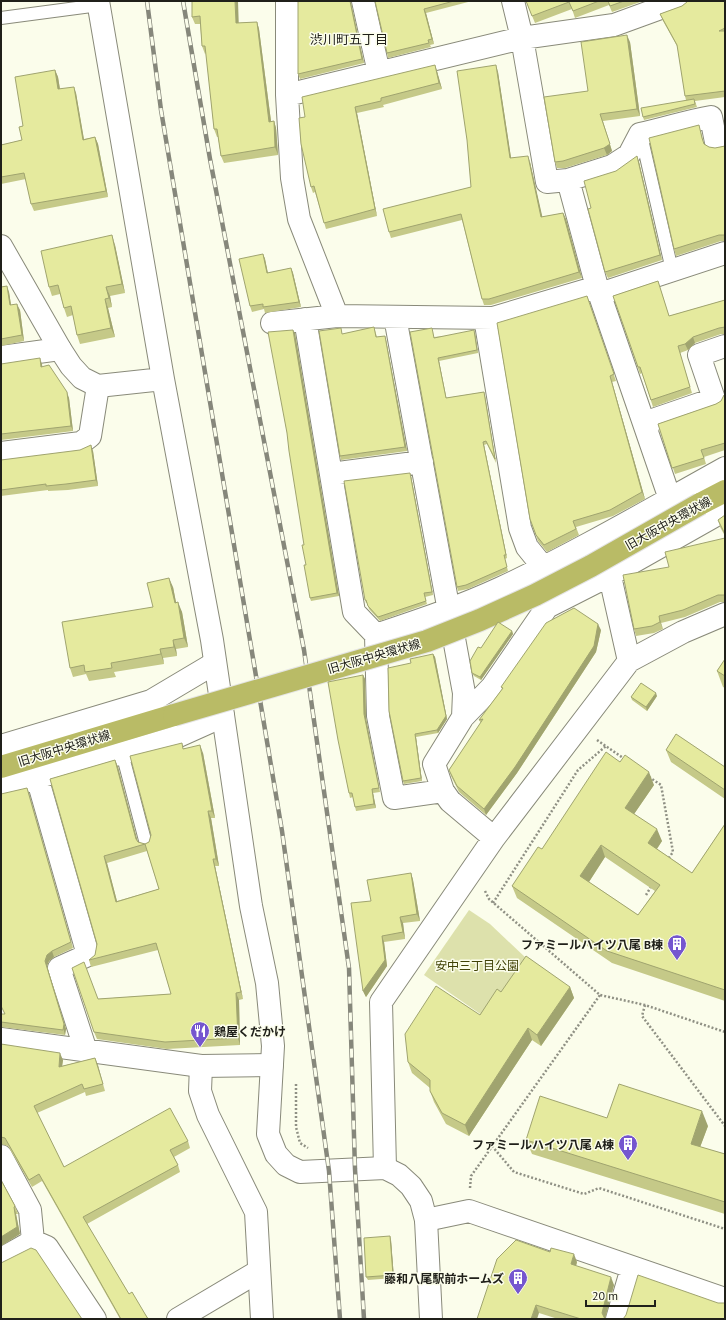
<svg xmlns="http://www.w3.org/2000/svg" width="726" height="1320" font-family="'PT Sans','Noto Sans JP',sans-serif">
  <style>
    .green { fill: #dde1ac }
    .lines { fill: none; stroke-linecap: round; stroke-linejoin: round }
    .lane-casing { stroke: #898a7a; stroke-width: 14 }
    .street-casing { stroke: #898a7a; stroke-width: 24 }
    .secondary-casing { stroke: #898a7a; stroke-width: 24 }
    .primary-casing { stroke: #e4e4e4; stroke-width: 24 }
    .path { stroke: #8f9084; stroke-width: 2.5; stroke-dasharray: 2 2; stroke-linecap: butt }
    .lane { stroke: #fff; stroke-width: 12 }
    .street { stroke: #fff; stroke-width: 22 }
    .secondary { stroke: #fff; stroke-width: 22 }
    .primary { stroke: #b9bb66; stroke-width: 22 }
    .rail-casing { stroke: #86877b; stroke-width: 4.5 }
    .rail { stroke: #fbfdeb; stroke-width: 3; stroke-dasharray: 9; stroke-linecap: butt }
    .primary-bridge-casing { stroke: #e4e4e4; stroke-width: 24; stroke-linecap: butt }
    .primary-bridge { stroke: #b9bb66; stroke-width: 22 }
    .wall { fill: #c5c988; fill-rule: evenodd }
    .shaded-wall { fill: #a0a46f }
    .building { fill: #e5ea9e; stroke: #a0a46f; fill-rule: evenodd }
    .labels { text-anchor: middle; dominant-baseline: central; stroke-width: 3; stroke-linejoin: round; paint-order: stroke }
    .street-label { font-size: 12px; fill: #20201a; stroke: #fbfdeb }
    .poi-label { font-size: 12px; font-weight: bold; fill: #20201a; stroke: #fbfdeb; text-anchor: end }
    .park-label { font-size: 12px; fill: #404206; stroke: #fbfdeb }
    .neighbourhood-label { font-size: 13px; fill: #20201a; stroke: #fbfdeb }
  </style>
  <rect width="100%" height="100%" fill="#fbfdeb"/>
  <!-- green -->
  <path class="green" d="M 469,910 L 490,924 L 526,958 L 486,1018 L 424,975 Z"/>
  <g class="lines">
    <!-- lane casing -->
    <g class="lane-casing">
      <path id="lane" d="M 1,18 L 99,5
        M 641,135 L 672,270
        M 122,753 L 146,844"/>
    </g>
    <!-- street casing -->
    <g class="street-casing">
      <path id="street" d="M 287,1 L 287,95 L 292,178 L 299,219 L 337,316
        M 363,1 L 379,73
        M 513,1 L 522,38 L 547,182 L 568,180 L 597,287 L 670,499
        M 287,95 L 522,38 L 614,25 L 680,1
        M 568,180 L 612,166 L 629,155 L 640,134 C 664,129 687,121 711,117 L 716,142 L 725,141
        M 600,294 L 725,253
        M 395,317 L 464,693 L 463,717 L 434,764 L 443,791 L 450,801 L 494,838
        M 305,319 L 354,612 L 376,635 L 378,716 L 394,798 L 443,791
        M 272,323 L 337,316 L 493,318 L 597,287
        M 1,357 L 60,349
        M 644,423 L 714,399 L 699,355 L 725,346
        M 1,453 L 81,443 L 90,436 L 98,386
        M 331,474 L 422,462
        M 607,563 L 629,661
        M 547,607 L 610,575 L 725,510
        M 376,635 C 418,621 460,607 501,588 C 578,552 651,509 725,468
        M 463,717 L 492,687 L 547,607 L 544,568 L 527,547 L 520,528 L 485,318
        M 1,746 L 151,701 L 215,663
        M 37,777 L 88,955 L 59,968 L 86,1051
        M 1,788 L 174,738 L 223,716
        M 1,1039 L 201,1066 L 272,1065
        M 1,1156 L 30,1210 L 33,1241 L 47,1247 L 95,1319
        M 385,1168 L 381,1002 L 494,838 L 629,661 L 683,632 L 725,614
        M 426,1220 L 469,1211 L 725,1299
        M 1,1259 L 33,1241
        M 178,1319 L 259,1271
        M 617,1319 L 632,1268"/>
    </g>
    <!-- secondary casing -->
    <g class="secondary-casing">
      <path id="secondary" d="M 98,1 L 163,379 L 212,640 L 251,906 L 267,983 L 273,1046 L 268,1134 L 276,1154 L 286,1165 L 300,1172 L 385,1168 L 399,1175 L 411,1186 L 421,1201 L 426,1220 L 431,1319
        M 1,246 L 60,349 L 71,366 L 82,378 L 98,386 L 163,379
        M 201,1066 L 200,1091 L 208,1115 L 256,1212 L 262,1319"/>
    </g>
    <!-- primary casing -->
    <g class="primary-casing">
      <path id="primary" d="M 700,504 L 725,491
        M 1,767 L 174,715"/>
    </g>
    <!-- path -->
    <path class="path" d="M 597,740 L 626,760
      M 649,777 L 661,785 L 673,852 L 668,859
      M 485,891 L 489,899 L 600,995 L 645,1005 L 725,1032
      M 646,895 L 652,885
      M 493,903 L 578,770 L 606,746
      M 645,1005 L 642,1016 L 725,1126
      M 296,1084 L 296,1127 L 300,1143 L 308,1148
      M 492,1146 L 514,1172 L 584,1194 L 599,1188 L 725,1229
      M 470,1188 L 471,1176 L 600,995"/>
    <!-- lane -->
    <use href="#lane" class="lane"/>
    <!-- street -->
    <use href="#street" class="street"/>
    <!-- secondary -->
    <use href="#secondary" class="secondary"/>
    <!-- primary -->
    <use href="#primary" class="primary"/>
    <!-- rail casing -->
    <g class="rail-casing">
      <path id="rail" d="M 147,1 L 161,110 L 282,831 L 329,1171 L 340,1319
        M 183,1 L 210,159 L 304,650 L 349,968 L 355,1169 L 364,1319"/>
    </g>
    <!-- rail -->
    <use href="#rail" class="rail"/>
    <!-- primary-bridge casing -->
    <g class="primary-bridge-casing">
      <path id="primary-bridge" d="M 174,715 L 427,641 L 480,620 L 535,595 L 591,566 L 700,504"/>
    </g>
    <!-- primary-bridge -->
    <use href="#primary-bridge" class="primary-bridge"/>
  </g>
  <!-- wall -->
  <path class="wall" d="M 192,1 L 239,23 L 257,22 L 259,29 L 271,121 L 274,121 L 276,128 L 278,155 L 224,163 L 221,156 L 218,137 L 217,137 L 214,129 L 206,53 L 205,54 L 202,46 L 200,24 L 195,24 L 192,17 Z
    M 375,1 L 472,1 L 426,13 L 434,44 L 430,45 L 431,47 L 388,58 L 387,53 Z
    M 526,1 L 643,1 L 612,12 L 609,5 L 575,18 L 572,9 L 535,23 Z
    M 725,1 L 725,97 L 695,101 L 697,107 L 644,120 L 643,117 L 686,100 L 685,96 L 678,48 L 663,21 L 660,14 L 682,6 L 687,2 Z
    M 351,3 L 364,63 L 300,79 L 298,74 Z
    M 630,42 L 640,116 L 603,121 L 612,151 L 607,155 L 565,168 L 557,168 L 555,162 L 588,91 Z
    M 435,65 L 442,89 L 383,105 L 384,107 L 357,113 L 377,216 L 326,229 L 315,192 L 313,193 L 311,187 L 305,117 Z
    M 55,70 L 58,77 L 60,89 L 76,93 L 84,139 L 95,137 L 98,144 L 108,197 L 34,211 L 31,204 L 26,179 L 1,184 L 1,145 L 22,140 L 23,126 Z
    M 498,72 L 511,158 L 530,162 L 542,217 L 563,213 L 566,219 L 582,278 L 491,305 L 484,305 L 482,299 L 462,220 L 391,238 L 389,232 L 471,187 Z
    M 701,132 L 704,144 L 709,147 L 715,148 L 725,146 L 725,241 L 721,241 L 676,256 L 674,249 Z
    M 639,162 L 662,260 L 608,278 L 605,272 L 591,208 L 616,171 Z
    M 115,245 L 125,293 L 110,296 L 112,307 L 108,308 L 115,337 L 80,344 L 77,335 L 73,315 L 67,317 L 64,308 L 60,294 L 52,296 L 49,287 Z
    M 263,254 L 265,259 L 268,273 L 291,268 L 293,273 L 301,307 L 265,313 L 264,309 L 252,312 L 250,306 Z
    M 658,281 L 669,316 L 725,300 L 725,334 L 721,334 L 695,343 L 688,350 L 680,353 L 692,393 L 653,407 L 642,373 L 640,374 L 613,296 Z
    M 1,287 L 9,292 L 11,305 L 20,310 L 24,341 L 1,346 Z
    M 587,296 L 616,381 L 612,382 L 645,499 L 613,516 L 576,527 L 579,535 L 547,552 L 538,541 L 530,519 Z
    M 374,327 L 377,337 L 385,336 L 386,340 L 407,451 L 341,460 L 340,456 L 343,332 L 343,334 Z
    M 433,331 L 434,337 L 475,333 L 478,353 L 439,361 L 446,398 L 484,392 L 485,396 L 496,463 L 487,444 L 484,445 L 507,558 L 505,559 L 508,571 L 468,589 L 458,591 L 457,587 Z
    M 295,333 L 339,596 L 311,601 L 310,598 L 304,545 Z
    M 1,364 L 42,364 L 42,367 L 69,398 L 73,431 L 1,440 Z
    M 725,395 L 725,450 L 704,457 L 706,464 L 675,474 L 658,424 L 716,404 L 721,401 Z
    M 93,451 L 98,486 L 68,490 L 48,491 L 48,490 L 1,496 L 1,460 Z
    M 411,476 L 433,595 L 425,597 L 427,604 L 380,621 L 369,609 L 367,603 L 366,603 L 365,600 Z
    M 725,515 L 725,536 L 720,527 L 718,520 Z
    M 725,538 L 725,602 L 720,602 L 685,617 L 661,623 L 663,629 L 654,633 L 636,636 L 634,629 L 669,567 Z
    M 173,587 L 176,603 L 182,612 L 188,647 L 176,649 L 177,656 L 163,658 L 164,664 L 114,672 L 116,677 L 89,681 L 86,674 L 73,677 L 70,668 L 153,607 Z
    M 601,630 L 596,652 L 517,773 L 486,815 L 459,792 L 451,776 L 449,770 L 481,723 L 479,720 L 502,689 L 501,687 Z
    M 512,631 L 513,634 L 481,680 L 474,676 L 472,673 L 481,648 Z
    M 433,654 L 435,657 L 447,719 L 438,733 L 416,737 L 422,781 L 404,784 L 403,781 L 411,663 Z
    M 725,659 L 725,688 L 723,687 L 717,671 Z
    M 363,675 L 365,679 L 366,718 L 380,792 L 373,793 L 376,808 L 356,811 L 353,797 L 350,798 L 349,793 Z
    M 657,696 L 647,711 L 632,700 L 631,697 Z
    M 184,748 L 203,753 L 215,818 L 211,818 L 219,866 L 215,866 L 243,999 L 239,1000 L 240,1045 L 167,1049 L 97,1039 L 94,1032 L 98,999 L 171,994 L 158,950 L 91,967 L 89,960 L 95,955 L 97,944 L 50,779 L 115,760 L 118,767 L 137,841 L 138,842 L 145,844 L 149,842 ZM 147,851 L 159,889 L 117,901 L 107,863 Z
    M 666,750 L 725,767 L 725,799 L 671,762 Z
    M 620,762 L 654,785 L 634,814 L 662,841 L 657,849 L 692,873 L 725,824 L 725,1001 L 612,963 L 517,898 L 512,886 L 542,849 ZM 605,857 L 655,891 L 638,915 L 589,882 Z
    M 27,788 L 73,948 L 54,957 L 49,961 L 47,966 L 66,1029 L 65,1035 L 1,1027 L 1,1014 L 4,1014 L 2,795 Z
    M 411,873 L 413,880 L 420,921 L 403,923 L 405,939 L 384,942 L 387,966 L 366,997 L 363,991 L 371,901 Z
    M 570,987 L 574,998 L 541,1046 L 532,1040 L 469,1136 L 446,1124 L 434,1102 L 430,1091 L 430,1088 L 412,1073 L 408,1062 L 480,1015 L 501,992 Z
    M 1,1044 L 63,1060 L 62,1066 L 95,1058 L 105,1091 L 86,1096 L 85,1092 L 37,1113 L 64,1167 L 188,1141 L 190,1148 L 174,1157 L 178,1165 L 180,1172 L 87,1224 L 129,1294 L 149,1319 L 120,1319 L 42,1181 L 32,1187 L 8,1146 L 1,1144 Z
    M 607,1118 L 708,1126 L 700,1147 L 725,1154 L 725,1214 L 532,1154 L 526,1140 Z
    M 1,1180 L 15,1206 L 18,1214 L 16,1214 L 20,1234 L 1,1246 Z
    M 390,1236 L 391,1240 L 394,1278 L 368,1280 L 366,1277 Z
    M 577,1262 L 576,1266 L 614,1285 L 605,1319 L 558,1319 L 539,1313 L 477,1319 Z"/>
  <!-- shaded-wall -->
  <path class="shaded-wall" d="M 235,1 L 238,1 L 239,31 L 236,23 Z
    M 350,1 L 351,1 L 351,3 L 364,63 L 362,59 Z
    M 424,9 L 426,13 L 434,44 L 432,39 Z
    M 257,22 L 259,29 L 272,129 L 269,122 Z
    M 627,35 L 630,42 L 640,116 L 637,109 Z
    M 435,65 L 437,71 L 442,89 L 439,83 Z
    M 496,65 L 498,72 L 512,164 L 510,158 Z
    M 55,70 L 58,77 L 61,96 L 58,89 Z
    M 74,87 L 76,93 L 85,146 L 83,140 Z
    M 355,107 L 357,113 L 377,216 L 375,209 Z
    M 600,114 L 612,151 L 607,155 L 604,148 Z
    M 274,121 L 276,128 L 278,155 L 275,147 Z
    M 95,137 L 98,144 L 108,197 L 106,191 Z
    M 528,156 L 530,162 L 544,224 L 541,217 Z
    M 637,156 L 639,162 L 662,260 L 660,255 Z
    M 563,213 L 566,219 L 582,278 L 579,272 Z
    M 112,235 L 115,245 L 125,293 L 122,284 Z
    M 263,254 L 265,259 L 269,279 L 267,273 Z
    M 291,268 L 293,273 L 301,307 L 299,302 Z
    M 7,286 L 9,292 L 12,311 L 10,305 Z
    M 106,287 L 110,296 L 112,307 L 109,298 Z
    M 105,299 L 108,308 L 115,337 L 111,328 Z
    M 17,304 L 20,310 L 24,341 L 22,335 Z
    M 293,330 L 295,333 L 339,596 L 337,593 Z
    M 474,330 L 475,333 L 478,353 L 477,350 Z
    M 385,336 L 386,340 L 407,451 L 405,447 Z
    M 693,337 L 695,343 L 688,350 L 685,344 Z
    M 40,358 L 42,364 L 43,373 L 41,367 Z
    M 438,358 L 439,361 L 447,401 L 446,398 Z
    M 610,376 L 612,382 L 645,499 L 642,492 Z
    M 67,392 L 69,398 L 73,431 L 71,426 Z
    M 484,392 L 485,396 L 496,463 L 495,459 Z
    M 483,442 L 484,445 L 507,558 L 506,555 Z
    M 91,445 L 93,451 L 98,486 L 96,480 Z
    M 410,473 L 411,476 L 433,595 L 432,592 Z
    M 169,578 L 173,587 L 178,612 L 175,603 Z
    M 178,602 L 182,612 L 188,647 L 184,638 Z
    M 659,616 L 661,623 L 663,629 L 660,622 Z
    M 598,624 L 601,630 L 596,652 L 517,773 L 486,815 L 484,809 Z
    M 512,631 L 513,634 L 481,680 L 480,677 Z
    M 173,640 L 176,649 L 177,656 L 174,647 Z
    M 160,649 L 163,658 L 164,664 L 161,654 Z
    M 433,654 L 435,657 L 447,719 L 438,733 L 437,730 Z
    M 363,675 L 365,679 L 366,718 L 380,792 L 379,788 L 364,714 Z
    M 656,693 L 657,696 L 647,711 L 646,707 Z
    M 415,734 L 416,737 L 422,781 L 421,778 Z
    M 200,745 L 203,753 L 215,818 L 212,811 Z
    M 115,760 L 118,767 L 139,846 L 136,839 Z
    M 649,772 L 654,785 L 630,820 L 625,808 Z
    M 27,788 L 29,793 L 73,948 L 71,942 Z
    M 372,789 L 373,793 L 376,808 L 374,804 Z
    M 208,811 L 211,818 L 219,866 L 216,859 Z
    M 657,829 L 662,841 L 652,856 L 648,843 Z
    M 601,845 L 605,857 L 585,888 L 580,876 Z
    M 104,856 L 107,863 L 119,909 L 116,902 Z
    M 213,859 L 215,866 L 243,999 L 241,992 Z
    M 411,873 L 413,880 L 420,921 L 417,914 Z
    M 400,917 L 403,923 L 405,939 L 403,932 Z
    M 382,936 L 384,942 L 387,966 L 366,997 L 363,991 Z
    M 52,951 L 54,957 L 49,961 L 47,966 L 66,1029 L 65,1035 L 45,961 L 47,955 Z
    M 570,987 L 574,998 L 541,1046 L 537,1035 Z
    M 236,993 L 239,1000 L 240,1045 L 238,1038 Z
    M 528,1028 L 532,1040 L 469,1136 L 465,1125 Z
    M 60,1053 L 63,1060 L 61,1074 L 59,1067 Z
    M 95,1058 L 98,1065 L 105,1091 L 103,1084 Z
    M 702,1111 L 708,1126 L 696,1158 L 691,1144 Z
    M 14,1207 L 16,1214 L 20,1234 L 1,1246 L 1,1237 Z
    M 390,1236 L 391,1240 L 394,1278 L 393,1275 Z
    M 574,1254 L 577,1262 L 574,1273 L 571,1264 Z
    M 611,1277 L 614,1285 L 605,1319 L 604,1319 L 602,1313 Z
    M 536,1305 L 539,1313 L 537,1319 L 531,1319 Z"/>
  <!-- building -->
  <path class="building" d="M 192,1 L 235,1 L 236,23 L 257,22 L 269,122 L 274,121 L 275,147 L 221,156 L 217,129 L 214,129 L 205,46 L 202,46 L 200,16 L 192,17 Z
    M 298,1 L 350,1 L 362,59 L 298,74 Z
    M 375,1 L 454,1 L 424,9 L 432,39 L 428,40 L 429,43 L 387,53 Z
    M 526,1 L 599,1 L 573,11 L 569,2 L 532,16 Z
    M 608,1 L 624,1 L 610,6 Z
    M 688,1 L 725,1 L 725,28 L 719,31 L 725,31 L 725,91 L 685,96 L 677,45 L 660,14 L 682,6 L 687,2 Z
    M 627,35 L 637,109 L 600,114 L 610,144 L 604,148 L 563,161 L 555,162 L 544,97 L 588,91 L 581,42 Z
    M 435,65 L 439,83 L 381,98 L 381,101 L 355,107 L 375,209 L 324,223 L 314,186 L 311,187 L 301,144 L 299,118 L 305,117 L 302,97 Z
    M 496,65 L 510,158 L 528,156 L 541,217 L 563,213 L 579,272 L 489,299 L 482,299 L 461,214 L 389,232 L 383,209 L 471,187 L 467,140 L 457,71 Z
    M 55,70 L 58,89 L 74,87 L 83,140 L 95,137 L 106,191 L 31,204 L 24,173 L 1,177 L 1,145 L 22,140 L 19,127 L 23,126 L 15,77 Z
    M 694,99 L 695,104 L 643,117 L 641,108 Z
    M 699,125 L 702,138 L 704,144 L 709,147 L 715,148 L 725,146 L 725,235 L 719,235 L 674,249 L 649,138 Z
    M 637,156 L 660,255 L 605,272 L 588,209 L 591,208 L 584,181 L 616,171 Z
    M 112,235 L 122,284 L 106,287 L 109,298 L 105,299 L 111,328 L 77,335 L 71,306 L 64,308 L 58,285 L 49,287 L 41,251 Z
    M 263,254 L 267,273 L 291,268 L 299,302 L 263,307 L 263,304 L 250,306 L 239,259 Z
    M 658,281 L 669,316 L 725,300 L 725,327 L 719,328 L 693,337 L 685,344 L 678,346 L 690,387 L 651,400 L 640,367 L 638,367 L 613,296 Z
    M 7,286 L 10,305 L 17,304 L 22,335 L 1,339 L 1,287 Z
    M 587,296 L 614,374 L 610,376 L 642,492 L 610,510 L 573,521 L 576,529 L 544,545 L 536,535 L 530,519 L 497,323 Z
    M 374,327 L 376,337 L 385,336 L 405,447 L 340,456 L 319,331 L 341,328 L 342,334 Z
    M 432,328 L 434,338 L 474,330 L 477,350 L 438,358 L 446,398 L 484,392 L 495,459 L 486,441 L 483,442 L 506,555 L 504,555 L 507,567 L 466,585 L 457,587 L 410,332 Z
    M 293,330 L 337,593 L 310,598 L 304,565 L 306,565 L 302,545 L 304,545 L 289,451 L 287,433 L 268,332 Z
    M 40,358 L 41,367 L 49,365 L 67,392 L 71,426 L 1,434 L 1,364 Z
    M 724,395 L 725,395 L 725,443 L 701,450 L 704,458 L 672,468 L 658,424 L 716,404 L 721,401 Z
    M 91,445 L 96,480 L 66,484 L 46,486 L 46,484 L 1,490 L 1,460 L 80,450 Z
    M 410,473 L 432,592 L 424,593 L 426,601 L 378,617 L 368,606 L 366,600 L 365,600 L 344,481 Z
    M 725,515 L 725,534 L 718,520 Z
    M 725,538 L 725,595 L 718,595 L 683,610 L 659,616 L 660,622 L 652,626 L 634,629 L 623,575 L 669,567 L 665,552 Z
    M 169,578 L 175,603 L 178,602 L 184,638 L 173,640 L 174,647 L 160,649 L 161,654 L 111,663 L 112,668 L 85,672 L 84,665 L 70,668 L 62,622 L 153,607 L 147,583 Z
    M 574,608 L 598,624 L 594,646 L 515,767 L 484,809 L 457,786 L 449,770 L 483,719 L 479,720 L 503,688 L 501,687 L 546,623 Z
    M 498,622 L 512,631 L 480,677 L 472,673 L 470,661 L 478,647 L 481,648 Z
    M 433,654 L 446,716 L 437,730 L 415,734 L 421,778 L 403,781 L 389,711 L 388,668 L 411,663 L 410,659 Z
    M 725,659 L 725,676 L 717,671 Z
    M 363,675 L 364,714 L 379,788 L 372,789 L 374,804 L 355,807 L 352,793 L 349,793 L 338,740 L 328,682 Z
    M 641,683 L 656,693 L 646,707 L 631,697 Z
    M 676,734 L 725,767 L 725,790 L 666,750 Z
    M 182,743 L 183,749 L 200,745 L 212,811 L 208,811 L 216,859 L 213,859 L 241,992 L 236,993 L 238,1038 L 165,1042 L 94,1032 L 72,968 L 84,962 L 98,999 L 171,994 L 156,943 L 89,960 L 95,955 L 97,944 L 50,779 L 115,760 L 136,839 L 138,842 L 145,844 L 149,842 L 151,835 L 130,756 ZM 145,844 L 159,889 L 116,902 L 104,856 Z
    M 606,752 L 620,762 L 625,755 L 649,772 L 625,808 L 657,829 L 648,843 L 692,873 L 725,824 L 725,990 L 607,951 L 512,886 L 538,847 L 542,849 ZM 601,845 L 660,885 L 638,915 L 580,876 Z
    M 27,788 L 71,942 L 52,951 L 47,955 L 45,961 L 64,1024 L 63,1030 L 1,1022 L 1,1014 L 5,1014 L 1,1006 L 1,794 Z
    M 411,873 L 417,914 L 400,917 L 403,932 L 382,936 L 385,960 L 363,991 L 351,903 L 371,901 L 367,880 Z
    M 526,956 L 570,987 L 537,1035 L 528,1028 L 465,1125 L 442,1113 L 430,1091 L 430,1080 L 408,1062 L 405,1034 L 436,986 L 480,1015 L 497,989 L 501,992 Z
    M 1,1044 L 60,1053 L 59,1067 L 95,1058 L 103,1084 L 84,1089 L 82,1084 L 34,1106 L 64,1167 L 170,1108 L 188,1141 L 170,1150 L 178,1165 L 83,1217 L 129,1294 L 132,1292 L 148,1319 L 121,1319 L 39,1174 L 29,1180 L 5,1138 L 1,1137 Z
    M 619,1084 L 702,1111 L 691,1144 L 725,1154 L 725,1202 L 526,1140 L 540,1096 L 607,1118 Z
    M 1,1180 L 15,1206 L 14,1207 L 17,1227 L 1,1237 Z
    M 390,1236 L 393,1275 L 366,1277 L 364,1238 Z
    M 516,1240 L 550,1252 L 551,1248 L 574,1254 L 571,1264 L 611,1277 L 602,1313 L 605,1319 L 581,1319 L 536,1305 L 531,1319 L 477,1319 L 497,1259 Z
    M 31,1248 L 36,1250 L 82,1319 L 1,1319 L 1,1263 Z
    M 638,1275 L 718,1303 L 725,1303 L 725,1319 L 623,1319 L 626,1315 Z"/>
  <!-- icons -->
  <defs>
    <g id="building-pin" transform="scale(1)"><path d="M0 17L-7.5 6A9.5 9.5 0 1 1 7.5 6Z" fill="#7556cf" stroke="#fbfdeb"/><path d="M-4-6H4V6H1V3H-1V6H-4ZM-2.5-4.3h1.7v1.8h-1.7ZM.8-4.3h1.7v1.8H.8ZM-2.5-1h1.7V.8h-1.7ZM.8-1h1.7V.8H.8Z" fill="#fff"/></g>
    <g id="restaurant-pin" transform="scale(1)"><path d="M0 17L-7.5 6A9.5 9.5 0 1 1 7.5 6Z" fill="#7556cf" stroke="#fbfdeb"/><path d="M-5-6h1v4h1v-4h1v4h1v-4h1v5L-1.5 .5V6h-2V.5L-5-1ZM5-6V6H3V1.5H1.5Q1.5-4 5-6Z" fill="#fff"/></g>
  </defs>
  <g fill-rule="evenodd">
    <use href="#building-pin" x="677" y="944"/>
    <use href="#restaurant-pin" x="200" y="1031"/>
    <use href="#building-pin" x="628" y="1144"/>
    <use href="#building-pin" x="518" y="1278"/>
  </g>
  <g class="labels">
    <!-- street labels -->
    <g class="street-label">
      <text transform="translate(668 523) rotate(-29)">旧大阪中央環状線</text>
      <text transform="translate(374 656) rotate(-16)">旧大阪中央環状線</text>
      <text transform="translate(64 748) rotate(-17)">旧大阪中央環状線</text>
    </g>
    <!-- poi labels -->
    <g class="poi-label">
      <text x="663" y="944">ファミールハイツ八尾 B棟</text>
      <text x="214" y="1031" text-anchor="start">鶏屋くだかけ</text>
      <text x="614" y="1144">ファミールハイツ八尾 A棟</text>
      <text x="504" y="1278">藤和八尾駅前ホームズ</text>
    </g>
    <!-- park labels -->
    <g class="park-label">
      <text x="477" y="965">安中三丁目公園</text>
    </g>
    <!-- neighbourhood labels -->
    <g class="neighbourhood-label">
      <text x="349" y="39">渋川町五丁目</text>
    </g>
  </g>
  <!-- border -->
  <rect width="726" height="1320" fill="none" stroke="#20201a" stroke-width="4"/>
  <!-- scale -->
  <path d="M586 1300v6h69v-6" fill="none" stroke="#20201a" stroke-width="2"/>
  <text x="592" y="1300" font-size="12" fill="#20201a" stroke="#fbfdeb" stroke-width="3" paint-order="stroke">20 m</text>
</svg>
